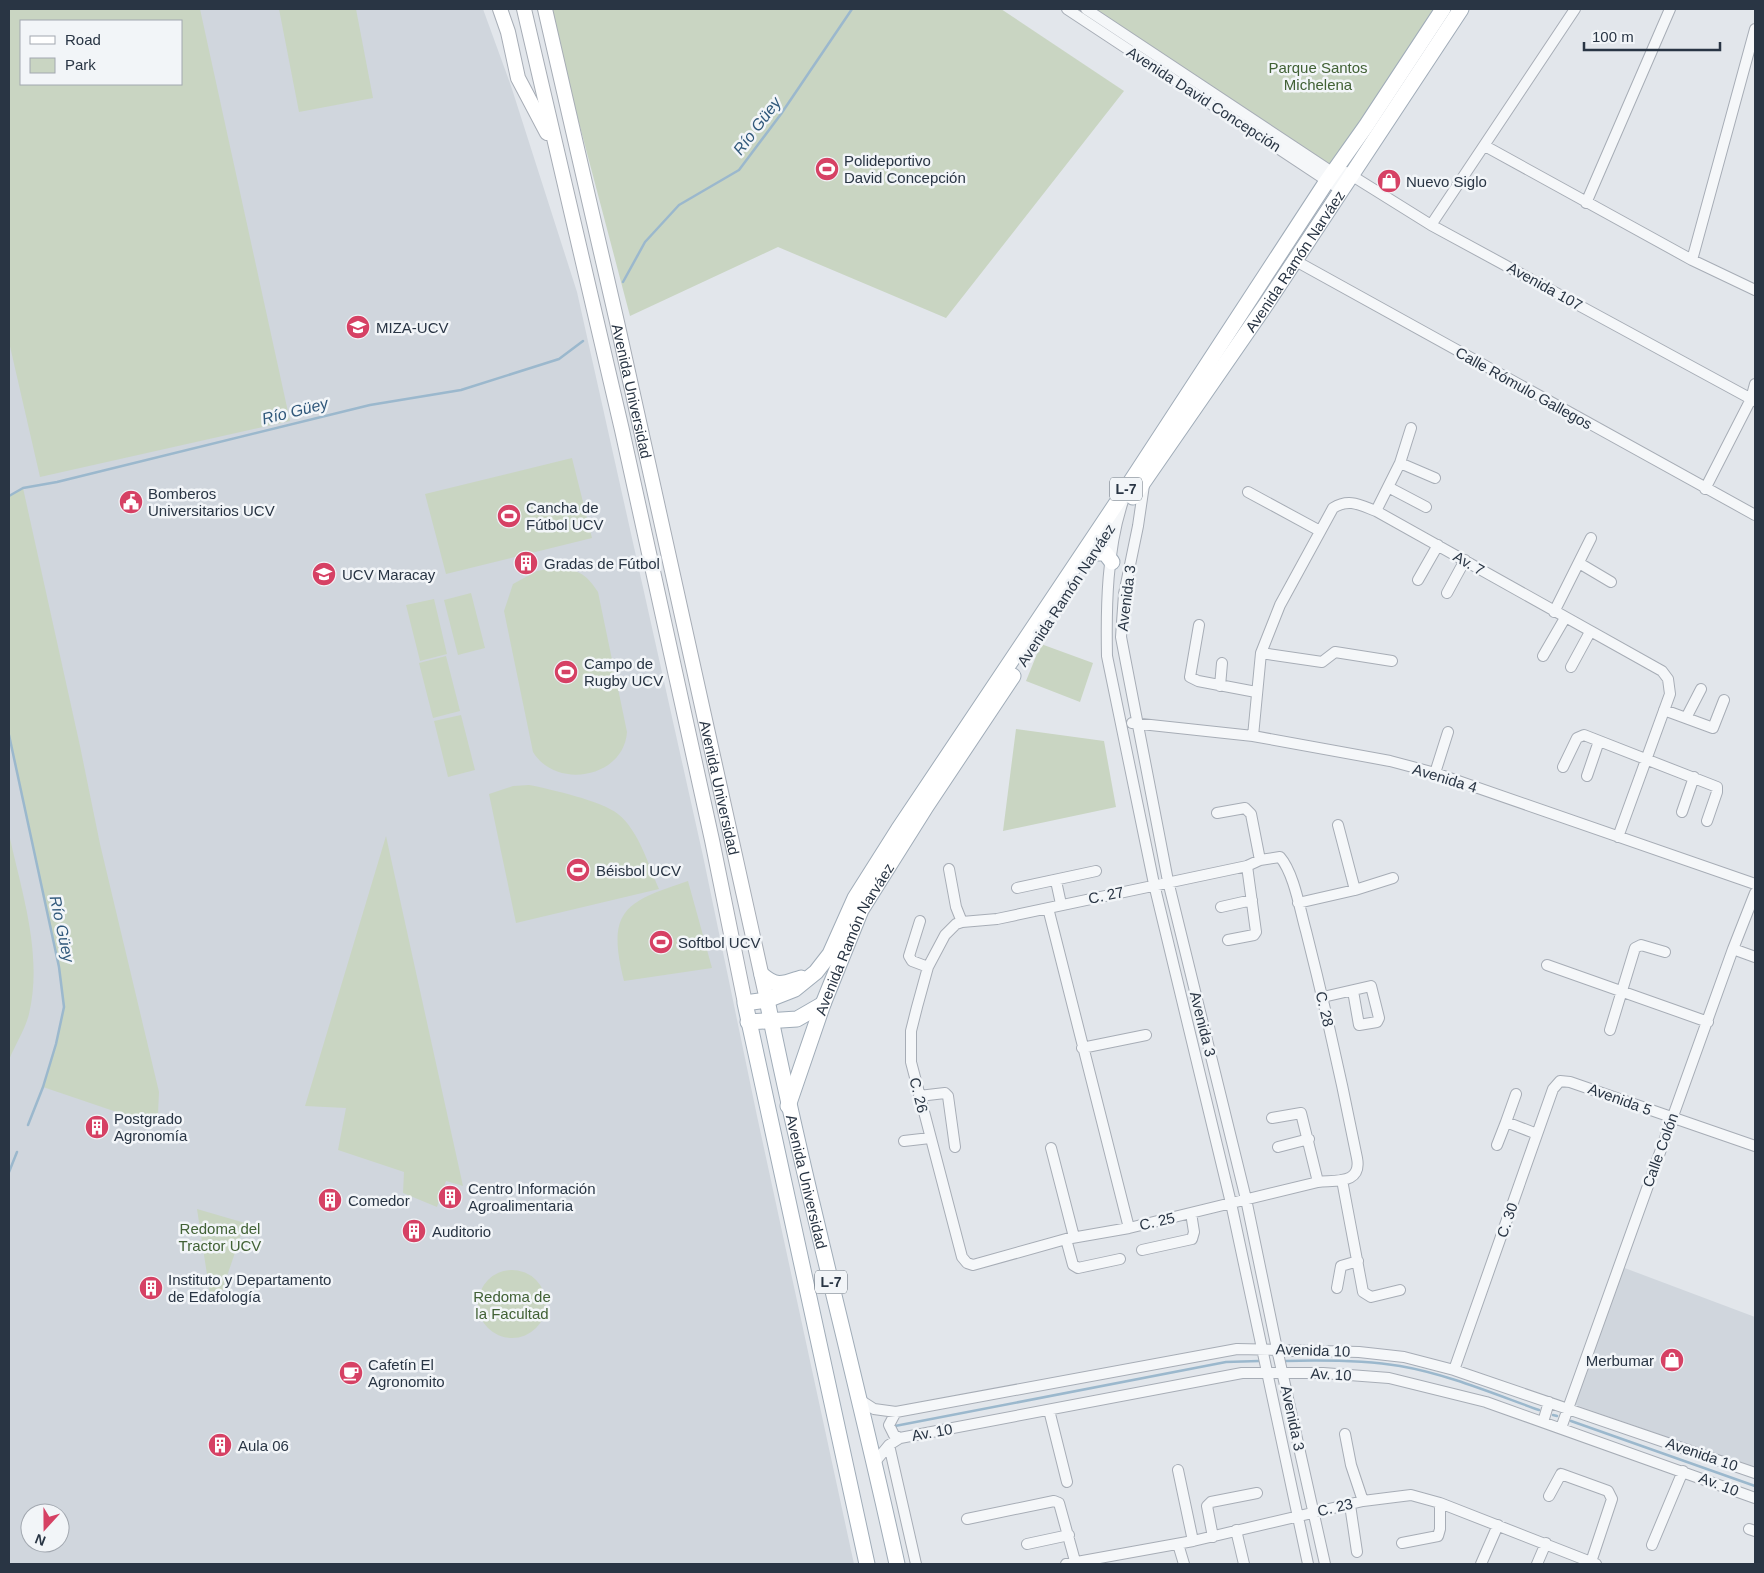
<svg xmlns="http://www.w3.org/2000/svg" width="1764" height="1573" font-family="Helvetica,sans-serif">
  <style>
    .built { fill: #d0d6dd; fill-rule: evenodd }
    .green { fill: #c9d5c2; fill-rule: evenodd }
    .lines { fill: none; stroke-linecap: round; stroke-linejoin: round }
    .stream { stroke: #9bb8cd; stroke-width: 2.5 }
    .street-casing { stroke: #a7adb6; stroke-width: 12 }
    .secondary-casing { stroke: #a7adb6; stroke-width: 16 }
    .primary-casing { stroke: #a0acb8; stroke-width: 17 }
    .street { stroke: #f5f7f9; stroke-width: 10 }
    .secondary { stroke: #fff; stroke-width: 14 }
    .primary { stroke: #fff; stroke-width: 15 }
    .labels { text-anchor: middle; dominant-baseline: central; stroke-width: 5; stroke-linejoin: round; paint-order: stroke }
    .shield { fill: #f2f5f8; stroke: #656f7a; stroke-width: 1 }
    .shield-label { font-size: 14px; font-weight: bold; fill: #293544 }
    .park-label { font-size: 15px; fill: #416135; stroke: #f2f5f8 }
    .street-label { font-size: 15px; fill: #293544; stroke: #f2f5f8 }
    .poi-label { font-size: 15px; fill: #293544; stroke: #f2f5f8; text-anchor: start }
    .water-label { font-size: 16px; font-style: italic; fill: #30587b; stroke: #f2f5f8 }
  </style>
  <rect width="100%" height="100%" fill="#e2e6eb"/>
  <!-- built -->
  <path class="built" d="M 9,9 L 483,9 L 511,86 L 577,292 L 703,856 L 757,1116 L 854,1564 L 9,1564 ZM 21,21 L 181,21 L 181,84 L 21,84 ZM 30,1513 L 60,1513 L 60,1543 L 30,1543 Z
    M 1622,1267 L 1755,1317 L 1755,1468 L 1573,1404 Z"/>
  <!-- green -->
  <path class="green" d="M 9,9 L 200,9 L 290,421 L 40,477 L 9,342 ZM 21,21 L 181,21 L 181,84 L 21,84 Z
    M 279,9 L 356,9 L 373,98 L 299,112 Z
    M 549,9 L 1001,9 L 1124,91 L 946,318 L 778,247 L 630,316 Z
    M 1095,9 L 1441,9 L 1337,169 Z
    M 572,458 L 592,538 L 446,574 L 425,494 Z
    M 23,488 L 80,746 L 100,844 L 159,1092 L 158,1114 L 149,1123 L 43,1087 L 56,1044 L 64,1007 L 59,967 L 9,735 L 9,496 Z
    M 553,568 C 577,569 585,572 598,592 L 627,732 C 624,778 556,790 533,752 L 504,611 L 513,584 L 537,571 Z
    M 471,593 L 485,648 L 458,655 L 444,600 Z
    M 434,599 L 447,654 L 420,661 L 406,605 Z
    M 1041,644 L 1093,663 L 1080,702 L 1026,681 Z
    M 446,656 L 460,711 L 433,718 L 419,663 Z
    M 461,715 L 475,770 L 448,777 L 434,721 Z
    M 1016,729 L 1104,741 L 1116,807 L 1003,831 Z
    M 529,785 C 550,789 602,801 618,814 C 639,831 648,864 659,889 L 516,923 L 489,794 L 513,786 Z
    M 9,834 C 22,894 43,954 29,1014 C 25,1030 15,1045 9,1060 Z
    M 386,836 L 463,1186 L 446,1181 L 437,1207 L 403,1193 L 404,1172 L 338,1150 L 346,1108 L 305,1106 Z
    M 688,881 L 712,968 L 624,981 C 606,910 625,902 688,881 Z
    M 197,1209 L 245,1223 L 221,1294 L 210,1294 Z
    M478 1304a34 34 0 1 1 68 0a34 34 0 1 1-68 0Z"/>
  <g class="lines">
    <!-- stream -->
    <path class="stream" d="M 623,282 L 645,242 L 679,205 L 739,170 L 781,114 L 852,9
      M 9,496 L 23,488 L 57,482 L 370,405 L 461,390 L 559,359 L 583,341
      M 9,735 L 59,967 L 64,1007 L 56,1044 L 43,1087 L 28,1125
      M 9,1172 L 17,1152
      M 1285,1361 C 1323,1360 1362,1360 1400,1366 C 1447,1374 1494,1394 1539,1410
      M 1553,1415 L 1557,1416
      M 1571,1421 L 1755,1486
      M 895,1426 L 1226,1362 L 1259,1361"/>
    <!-- street casing -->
    <g class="street-casing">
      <path id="street" d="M 1067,9 L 1341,190
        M 1086,9 L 1347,182
        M 1485,146 L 1692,260 L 1755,290
        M 1346,172 L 1431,225 L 1755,401
        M 1586,203 L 1670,9
        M 1431,225 L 1575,9
        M 1294,260 L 1755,515
        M 1692,260 L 1755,29
        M 1400,463 L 1435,478
        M 1144,485 L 1138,526 L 1124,594 L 1121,637 L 1168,881 L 1246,1199 L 1277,1349 L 1325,1564
        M 1388,487 L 1426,507
        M 1705,489 L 1751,399 L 1755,384
        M 1248,492 L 1320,531
        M 1123,501 C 1107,549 1106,606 1107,656 L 1154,884 L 1231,1203 L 1308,1564
        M 1376,511 L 1400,463 L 1411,428
        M 1579,563 L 1611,582
        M 1418,580 L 1438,545
        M 1447,593 L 1465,560
        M 1554,612 L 1591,538
        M 1199,625 L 1190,677 L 1198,681 L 1256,692
        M 1261,653 L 1322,662 L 1335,652 L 1392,661
        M 1543,656 L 1565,618
        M 1571,667 L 1590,632
        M 1220,686 L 1222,663
        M 1664,710 L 1713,728 L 1724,700
        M 1686,718 L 1701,689
        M 1132,723 L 1253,736 L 1390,761 L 1435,773 L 1755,884
        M 1253,736 L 1261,653 L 1280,605 L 1333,508 C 1349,498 1360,505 1376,511 L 1662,671 L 1668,679 L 1670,694 L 1618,837
        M 1563,767 L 1577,738 L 1584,735 L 1717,787 L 1717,792 L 1707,821
        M 1435,773 L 1448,732
        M 1587,776 L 1599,741
        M 1682,812 L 1694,777
        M 1217,813 L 1245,808 L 1251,814 L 1260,860
        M 1338,825 L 1355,890
        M 1280,857 C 1294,873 1300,910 1306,931 C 1325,1006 1342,1082 1357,1158 C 1362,1184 1337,1180 1318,1182 L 1129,1228 L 1066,1239 L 973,1265 L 967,1263 L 962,1257 L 911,1062 L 911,1031 L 917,1007 L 928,967 L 945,935 L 956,924 L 962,922 L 997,919 L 1247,866 L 1260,860 Z
        M 949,869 L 956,907 L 962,922
        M 1056,881 L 1061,904
        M 1017,888 L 1096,871
        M 1298,903 L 1355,890 L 1393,878
        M 1221,907 L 1252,900
        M 1048,908 L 1129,1228
        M 920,921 L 909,956 L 912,961 L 928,967
        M 1228,940 L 1254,935 L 1256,932 L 1247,866
        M 1733,949 L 1755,957
        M 1547,965 L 1708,1022
        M 1323,997 L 1371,986 L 1379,1018 L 1377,1022 L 1359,1025 L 1353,991
        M 1610,1030 L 1635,948 L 1641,945 L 1665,952
        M 1082,1048 L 1146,1035
        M 1516,1094 L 1506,1122 L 1537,1134
        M 919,1096 L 945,1093 L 948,1096 L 955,1147
        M 1272,1118 L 1301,1113 L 1318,1182
        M 904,1141 L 930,1138
        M 1497,1145 L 1506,1122
        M 1278,1147 L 1309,1139
        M 1051,1148 L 1074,1237
        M 1342,1180 L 1363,1292 L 1371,1297 L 1400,1290
        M 1066,1239 L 1073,1265 L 1078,1268 L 1120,1259
        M 1142,1250 L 1192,1239 L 1194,1232 L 1191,1213
        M 1337,1288 L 1341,1266 L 1358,1261
        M 1454,1370 L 1553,1089 L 1560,1081 L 1570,1082 L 1755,1146
        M 860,1400 L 874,1409 L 896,1412 L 1237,1349 L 1359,1352 L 1404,1357 L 1454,1370 L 1755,1473
        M 1049,1410 L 1067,1482
        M 896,1412 L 889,1425 L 894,1435 L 900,1438
        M 1543,1422 L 1549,1402
        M 1561,1428 L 1733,949 L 1755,893
        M 1345,1434 L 1351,1465 L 1363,1501
        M 889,1445 L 916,1564
        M 875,1462 L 889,1445 L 900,1438 L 1242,1373 L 1323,1373 L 1389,1378 L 1486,1402 L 1755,1498
        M 1178,1470 L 1193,1541
        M 1549,1496 L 1561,1474 L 1608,1491 L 1612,1499 L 1591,1562
        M 1350,1505 L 1357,1552
        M 967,1519 L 1054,1501 L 1059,1503 L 1075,1561
        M 1749,1529 L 1755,1531
        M 1236,1530 L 1244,1564
        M 1213,1537 L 1207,1506 L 1211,1502 L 1257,1493
        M 1402,1543 L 1438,1536 L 1440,1529 L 1440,1503
        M 1027,1544 L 1069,1535
        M 1178,1544 L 1184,1564
        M 1652,1545 L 1683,1471
        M 1066,1564 L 1193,1541 L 1363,1501 L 1411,1495 L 1440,1503 L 1596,1564
        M 1481,1564 L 1498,1525
        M 1537,1564 L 1546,1543"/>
    </g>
    <!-- secondary casing -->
    <g class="secondary-casing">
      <g id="secondary">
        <path d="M 500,9 L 508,32 L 518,78 L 547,133"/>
        <path d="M 524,9 L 622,430 L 712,840 L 745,1003"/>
        <path id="s1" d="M 545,9 L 617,322 L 767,1000"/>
      </g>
    </g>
    <!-- primary casing -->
    <g class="primary-casing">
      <g id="primary">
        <path id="s2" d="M 1133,497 L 1267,303 L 1461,9"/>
        <path d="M 1093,553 L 1105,553 L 1112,562"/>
        <path d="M 762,975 C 777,988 783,984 801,978"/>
        <path id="s3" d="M 767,1000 C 805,1189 856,1376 897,1564"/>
        <path d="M 748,1022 L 797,1019 L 823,1004"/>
        <path id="s4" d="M 788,1106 L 823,1004 L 861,910 L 927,805 L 1013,676"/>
        <path d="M 867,1564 L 745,1003 L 767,1000 L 795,989 L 816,972 L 830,954 L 855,898 L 898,830 L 1128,486 L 1327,181 L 1366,126 L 1443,9"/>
      </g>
    </g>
    <!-- street -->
    <use href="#street" class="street"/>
    <!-- secondary -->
    <use href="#secondary" class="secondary"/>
    <!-- primary -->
    <use href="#primary" class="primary"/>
  </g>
  <!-- icons -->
  <defs>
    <g id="stadium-disc" transform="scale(1.25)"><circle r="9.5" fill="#d64164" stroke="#f2f5f8"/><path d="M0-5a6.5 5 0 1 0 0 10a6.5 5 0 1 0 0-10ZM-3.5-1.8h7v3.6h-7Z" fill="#fff"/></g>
    <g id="shop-disc" transform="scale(1.25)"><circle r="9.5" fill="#d64164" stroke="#f2f5f8"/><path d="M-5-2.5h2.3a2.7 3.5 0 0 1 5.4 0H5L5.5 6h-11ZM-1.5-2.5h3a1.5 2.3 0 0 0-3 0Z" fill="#fff"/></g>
    <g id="university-disc" transform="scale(1.25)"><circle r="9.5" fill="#d64164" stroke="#f2f5f8"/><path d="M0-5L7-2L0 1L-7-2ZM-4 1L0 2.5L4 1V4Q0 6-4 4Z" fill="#fff"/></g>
    <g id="civic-disc" transform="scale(1.25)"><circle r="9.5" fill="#d64164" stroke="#f2f5f8"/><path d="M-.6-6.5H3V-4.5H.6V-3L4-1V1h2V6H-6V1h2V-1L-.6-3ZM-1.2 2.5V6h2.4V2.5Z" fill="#fff"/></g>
    <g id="building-disc" transform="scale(1.25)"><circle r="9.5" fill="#d64164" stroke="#f2f5f8"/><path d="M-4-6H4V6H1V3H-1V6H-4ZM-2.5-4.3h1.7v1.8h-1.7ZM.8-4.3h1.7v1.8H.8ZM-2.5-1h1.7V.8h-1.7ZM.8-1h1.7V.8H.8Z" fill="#fff"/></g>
    <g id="cafe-disc" transform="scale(1.25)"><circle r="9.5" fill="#d64164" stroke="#f2f5f8"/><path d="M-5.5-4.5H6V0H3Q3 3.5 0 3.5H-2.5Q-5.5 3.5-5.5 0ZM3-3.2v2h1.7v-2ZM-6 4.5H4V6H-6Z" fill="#fff"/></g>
  </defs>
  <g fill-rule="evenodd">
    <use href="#stadium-disc" x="827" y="169"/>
    <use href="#shop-disc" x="1389" y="181"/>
    <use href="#university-disc" x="358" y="327"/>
    <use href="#civic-disc" x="131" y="502"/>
    <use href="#stadium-disc" x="509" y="516"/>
    <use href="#building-disc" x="526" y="563"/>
    <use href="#university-disc" x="324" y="574"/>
    <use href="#stadium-disc" x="566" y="672"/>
    <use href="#stadium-disc" x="578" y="870"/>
    <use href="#stadium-disc" x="661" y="942"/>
    <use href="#building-disc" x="97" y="1127"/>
    <use href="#building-disc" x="450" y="1197"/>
    <use href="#building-disc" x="330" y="1200"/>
    <use href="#building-disc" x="414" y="1231"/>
    <use href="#building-disc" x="151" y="1288"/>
    <use href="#shop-disc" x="1672" y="1360"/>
    <use href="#cafe-disc" x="351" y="1373"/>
    <use href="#building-disc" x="220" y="1445"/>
  </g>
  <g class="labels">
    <!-- shield labels -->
    <g class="shield">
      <rect x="1110" y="477.5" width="32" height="23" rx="4"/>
      <rect x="815" y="1270.5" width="32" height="23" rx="4"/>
    </g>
    <g class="shield-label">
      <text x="1126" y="489">L-7</text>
      <text x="831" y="1282">L-7</text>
    </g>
    <!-- park labels -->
    <g class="park-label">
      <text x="1318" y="67">Parque Santos<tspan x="1318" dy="17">Michelena</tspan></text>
      <text x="220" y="1228">Redoma del<tspan x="220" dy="17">Tractor UCV</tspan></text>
      <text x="512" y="1296">Redoma de<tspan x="512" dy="17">la Facultad</tspan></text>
    </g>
    <!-- street labels -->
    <g class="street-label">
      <text transform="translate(1204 99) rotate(33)">Avenida David Concepción</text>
      <text stroke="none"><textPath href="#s2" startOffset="286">Avenida Ramón Narváez</textPath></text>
      <text transform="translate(1545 286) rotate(29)">Avenida 107</text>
      <text transform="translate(1524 388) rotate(29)">Calle Rómulo Gallegos</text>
      <text stroke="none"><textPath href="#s1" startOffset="392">Avenida Universidad</textPath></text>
      <text transform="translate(1469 563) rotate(30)">Av. 7</text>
      <text transform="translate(1066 595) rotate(-57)">Avenida Ramón Narváez</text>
      <text transform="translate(1126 598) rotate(-83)">Avenida 3</text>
      <text transform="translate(1445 778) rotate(17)">Avenida 4</text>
      <text stroke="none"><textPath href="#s1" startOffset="798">Avenida Universidad</textPath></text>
      <text transform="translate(1106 895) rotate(-12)">C. 27</text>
      <text stroke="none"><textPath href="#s4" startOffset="180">Avenida Ramón Narváez</textPath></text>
      <text transform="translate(1325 1009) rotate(77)">C. 28</text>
      <text transform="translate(1203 1024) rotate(76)">Avenida 3</text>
      <text transform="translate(919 1095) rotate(76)">C. 26</text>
      <text transform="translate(1620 1099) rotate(20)">Avenida 5</text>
      <text transform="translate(1660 1150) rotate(-70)">Calle Colón</text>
      <text stroke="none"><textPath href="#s3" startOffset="186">Avenida Universidad</textPath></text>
      <text transform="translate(1507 1220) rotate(-71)">C. 30</text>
      <text transform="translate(1157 1221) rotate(-13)">C. 25</text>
      <text transform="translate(1313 1350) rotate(2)">Avenida 10</text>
      <text transform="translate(1331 1374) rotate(3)">Av. 10</text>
      <text transform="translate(1293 1418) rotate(78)">Avenida 3</text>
      <text transform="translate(932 1432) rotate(-10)">Av. 10</text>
      <text transform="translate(1702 1454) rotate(19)">Avenida 10</text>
      <text transform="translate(1719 1484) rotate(21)">Av. 10</text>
      <text transform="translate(1335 1507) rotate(-13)">C. 23</text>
    </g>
    <!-- poi labels -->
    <g class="poi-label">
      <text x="844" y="160">Polideportivo<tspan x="844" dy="17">David Concepción</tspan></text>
      <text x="1406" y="181">Nuevo Siglo</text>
      <text x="376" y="327">MIZA-UCV</text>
      <text x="148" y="493">Bomberos<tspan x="148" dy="17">Universitarios UCV</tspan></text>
      <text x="526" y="507">Cancha de<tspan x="526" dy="17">Fútbol UCV</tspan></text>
      <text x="544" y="563">Gradas de Fútbol</text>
      <text x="342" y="574">UCV Maracay</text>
      <text x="584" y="663">Campo de<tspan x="584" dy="17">Rugby UCV</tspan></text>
      <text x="596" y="870">Béisbol UCV</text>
      <text x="678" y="942">Softbol UCV</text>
      <text x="114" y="1118">Postgrado<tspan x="114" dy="17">Agronomía</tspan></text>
      <text x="468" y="1188">Centro Información<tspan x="468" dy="17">Agroalimentaria</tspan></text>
      <text x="348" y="1200">Comedor</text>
      <text x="432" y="1231">Auditorio</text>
      <text x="168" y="1279">Instituto y Departamento<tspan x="168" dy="17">de Edafología</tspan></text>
      <text x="1654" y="1360" text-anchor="end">Merbumar</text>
      <text x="368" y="1364">Cafetín El<tspan x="368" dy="17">Agronomito</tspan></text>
      <text x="238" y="1445">Aula 06</text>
    </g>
    <!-- water labels -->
    <g class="water-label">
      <text transform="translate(757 126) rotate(-53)">Río Güey</text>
      <text transform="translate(295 411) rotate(-14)">Río Güey</text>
      <text transform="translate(62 929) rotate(78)">Río Güey</text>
    </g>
  </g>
  <!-- border -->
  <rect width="1764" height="1573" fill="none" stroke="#293544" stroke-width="20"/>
  <!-- legend -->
  <rect x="20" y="20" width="162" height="65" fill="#f2f5f8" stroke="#a2a8b0"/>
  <rect x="30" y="36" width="25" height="8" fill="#ffffff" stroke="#a2a8b0"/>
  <text x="65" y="45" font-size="15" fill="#293544">Road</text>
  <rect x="30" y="58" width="25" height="15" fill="#c9d5c2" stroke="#a2a8b0"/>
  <text x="65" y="70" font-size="15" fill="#293544">Park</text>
  <!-- north arrow -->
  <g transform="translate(45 1528) rotate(201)"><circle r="24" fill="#f2f5f8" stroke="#a2a8b0"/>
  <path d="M0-4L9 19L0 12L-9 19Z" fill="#d64164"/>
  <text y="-8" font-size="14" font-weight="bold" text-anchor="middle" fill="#293544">N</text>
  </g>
  <!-- scale -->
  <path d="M1584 42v8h136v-8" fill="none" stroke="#293544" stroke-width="2.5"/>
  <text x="1592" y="42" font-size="15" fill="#293544" stroke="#f2f5f8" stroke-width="4" paint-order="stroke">100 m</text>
</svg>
